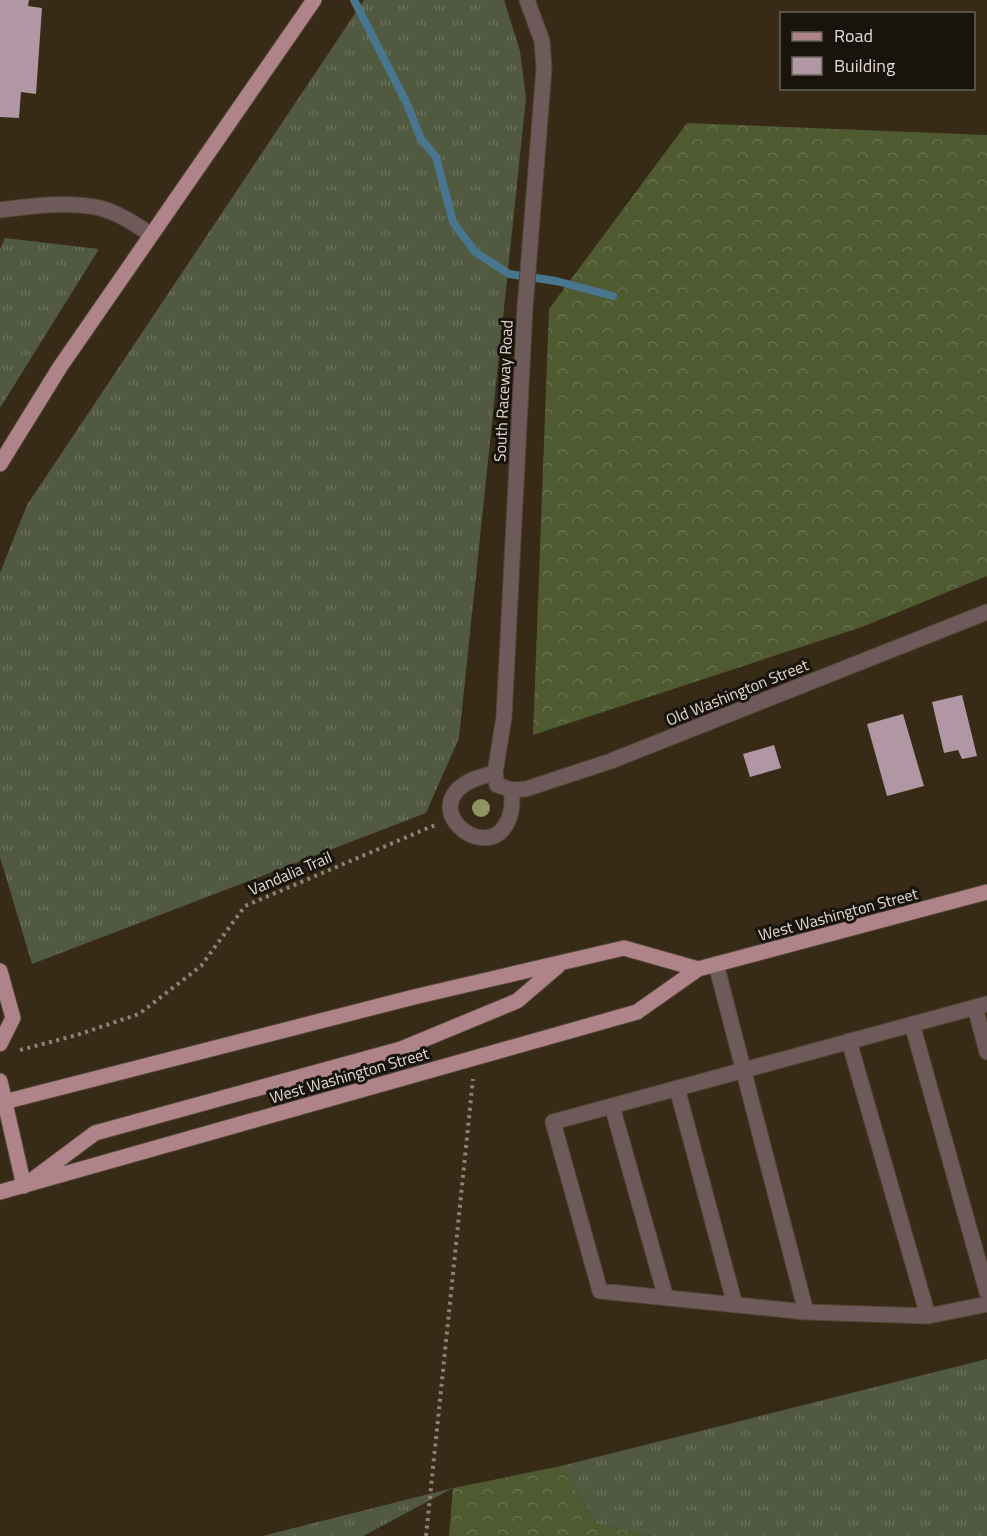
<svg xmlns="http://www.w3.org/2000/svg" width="987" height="1536" font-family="'Titillium Web',sans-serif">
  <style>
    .grass { fill: url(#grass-tufts) }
    .forest { fill: url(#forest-crowns) }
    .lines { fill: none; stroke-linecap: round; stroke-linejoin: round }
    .stream { stroke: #49768f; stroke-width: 8 }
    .building { fill: #b197a4 }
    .minor-casing { stroke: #524634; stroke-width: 17 }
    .major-casing { stroke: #524634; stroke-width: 17 }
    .path { stroke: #8d8374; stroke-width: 4; stroke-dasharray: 3 4.5; stroke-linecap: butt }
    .minor { stroke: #6e595b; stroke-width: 15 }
    .major { stroke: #ae8389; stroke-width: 15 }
    .tree { fill: #8e9364 }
    .labels { text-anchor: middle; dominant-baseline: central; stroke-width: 6; stroke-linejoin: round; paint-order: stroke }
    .street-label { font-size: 16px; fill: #e2dacf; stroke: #19140b }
  </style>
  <defs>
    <pattern id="grass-tufts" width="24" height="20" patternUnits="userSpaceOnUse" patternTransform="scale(1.5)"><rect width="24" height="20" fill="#525941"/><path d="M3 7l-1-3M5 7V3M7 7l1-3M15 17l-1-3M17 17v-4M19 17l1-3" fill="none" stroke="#6b705b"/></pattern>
    <pattern id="forest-crowns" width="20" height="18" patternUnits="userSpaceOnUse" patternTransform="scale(1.5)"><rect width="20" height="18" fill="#4f5a31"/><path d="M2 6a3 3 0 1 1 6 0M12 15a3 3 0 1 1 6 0" fill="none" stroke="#68714e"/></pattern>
  </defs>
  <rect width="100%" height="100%" fill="#372a17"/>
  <!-- grass -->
  <path class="grass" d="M 364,0 L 504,0 L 520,51 L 526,98 L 459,738 L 426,813 L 32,964 L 0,857 L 0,573 L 27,505 Z
    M 5,238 L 99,249 L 0,408 L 0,249 Z
    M 987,1359 L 987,1536 L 650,1536 L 597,1524 L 561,1466 Z
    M 453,1488 L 363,1536 L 262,1536 Z"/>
  <!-- forest -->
  <path class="forest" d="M 687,123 L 987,135 L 987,576 L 862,627 L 533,735 L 549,309 Z
    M 561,1466 L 597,1524 L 650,1536 L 449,1536 L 453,1488 Z"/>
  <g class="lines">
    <!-- stream -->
    <path class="stream" d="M 354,0 L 407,104 L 421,139 L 436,157 L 453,222 L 475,252 L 509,274 L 556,281 L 613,296"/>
  </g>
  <!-- building -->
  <path class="building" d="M 0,0 L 29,0 L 28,6 L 42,8 L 36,94 L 21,92 L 19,118 L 0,117 Z
    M 962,695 L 977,756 L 962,759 L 958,750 L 944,753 L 932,702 Z
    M 903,714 L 924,786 L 887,796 L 867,724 Z
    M 774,745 L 781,768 L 750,777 L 743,754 Z"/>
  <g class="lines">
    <!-- minor casing -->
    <g class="minor-casing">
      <path id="minor" d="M 527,0 L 542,41 L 544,69 L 525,308 L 504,717 L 495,773 L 497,785 L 512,790 L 526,789 L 611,761 L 987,612
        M 0,210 C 32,206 68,201 100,208 C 119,213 135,224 150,234
        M 495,773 C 487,775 479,777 472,780 C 416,807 483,862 505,826 C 513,814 512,802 512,790
        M 716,964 L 806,1312
        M 987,1004 L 553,1122 L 600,1291 L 806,1312 L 928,1316 L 987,1304
        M 975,1007 L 987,1052
        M 912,1024 L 987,1292
        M 849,1041 L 928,1316
        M 677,1088 L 735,1305
        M 612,1106 L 666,1298"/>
    </g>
    <!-- major casing -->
    <g class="major-casing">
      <path id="major" d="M 0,464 L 60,367 L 314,0
        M 0,971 L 13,1018 L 0,1044
        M 0,1081 L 24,1186 L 95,1133 L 401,1049 L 517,1001 L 558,966
        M 0,1103 L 414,997 L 624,948 L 698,969
        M 0,1192 L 637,1012 L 698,969 L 987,892"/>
    </g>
    <!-- path -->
    <path class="path" d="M 20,1050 L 77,1035 L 139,1014 L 201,966 L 245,906 L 435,825
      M 426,1536 L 473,1079"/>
    <!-- minor -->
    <use href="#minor" class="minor"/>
    <!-- major -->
    <use href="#major" class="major"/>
  </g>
  <!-- trees -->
  <circle class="tree" cx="481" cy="808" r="9"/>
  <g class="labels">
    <!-- street labels -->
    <g class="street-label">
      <text transform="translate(503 391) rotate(-87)">South Raceway Road</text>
      <text transform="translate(737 692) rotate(-22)">Old Washington Street</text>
      <text transform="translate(290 873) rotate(-23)">Vandalia Trail</text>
      <text transform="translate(838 914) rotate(-15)">West Washington Street</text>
      <text transform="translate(349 1075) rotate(-16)">West Washington Street</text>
    </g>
  </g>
  <!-- legend -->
  <rect x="780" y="12" width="195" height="78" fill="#19140b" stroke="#696359" stroke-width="1.5"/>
  <rect x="792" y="32" width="30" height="9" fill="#ae8389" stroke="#696359" stroke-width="1.5"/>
  <text x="834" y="42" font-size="18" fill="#e2dacf">Road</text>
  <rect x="792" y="57" width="30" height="18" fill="#b197a4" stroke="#696359" stroke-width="1.5"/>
  <text x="834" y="72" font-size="18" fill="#e2dacf">Building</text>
</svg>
